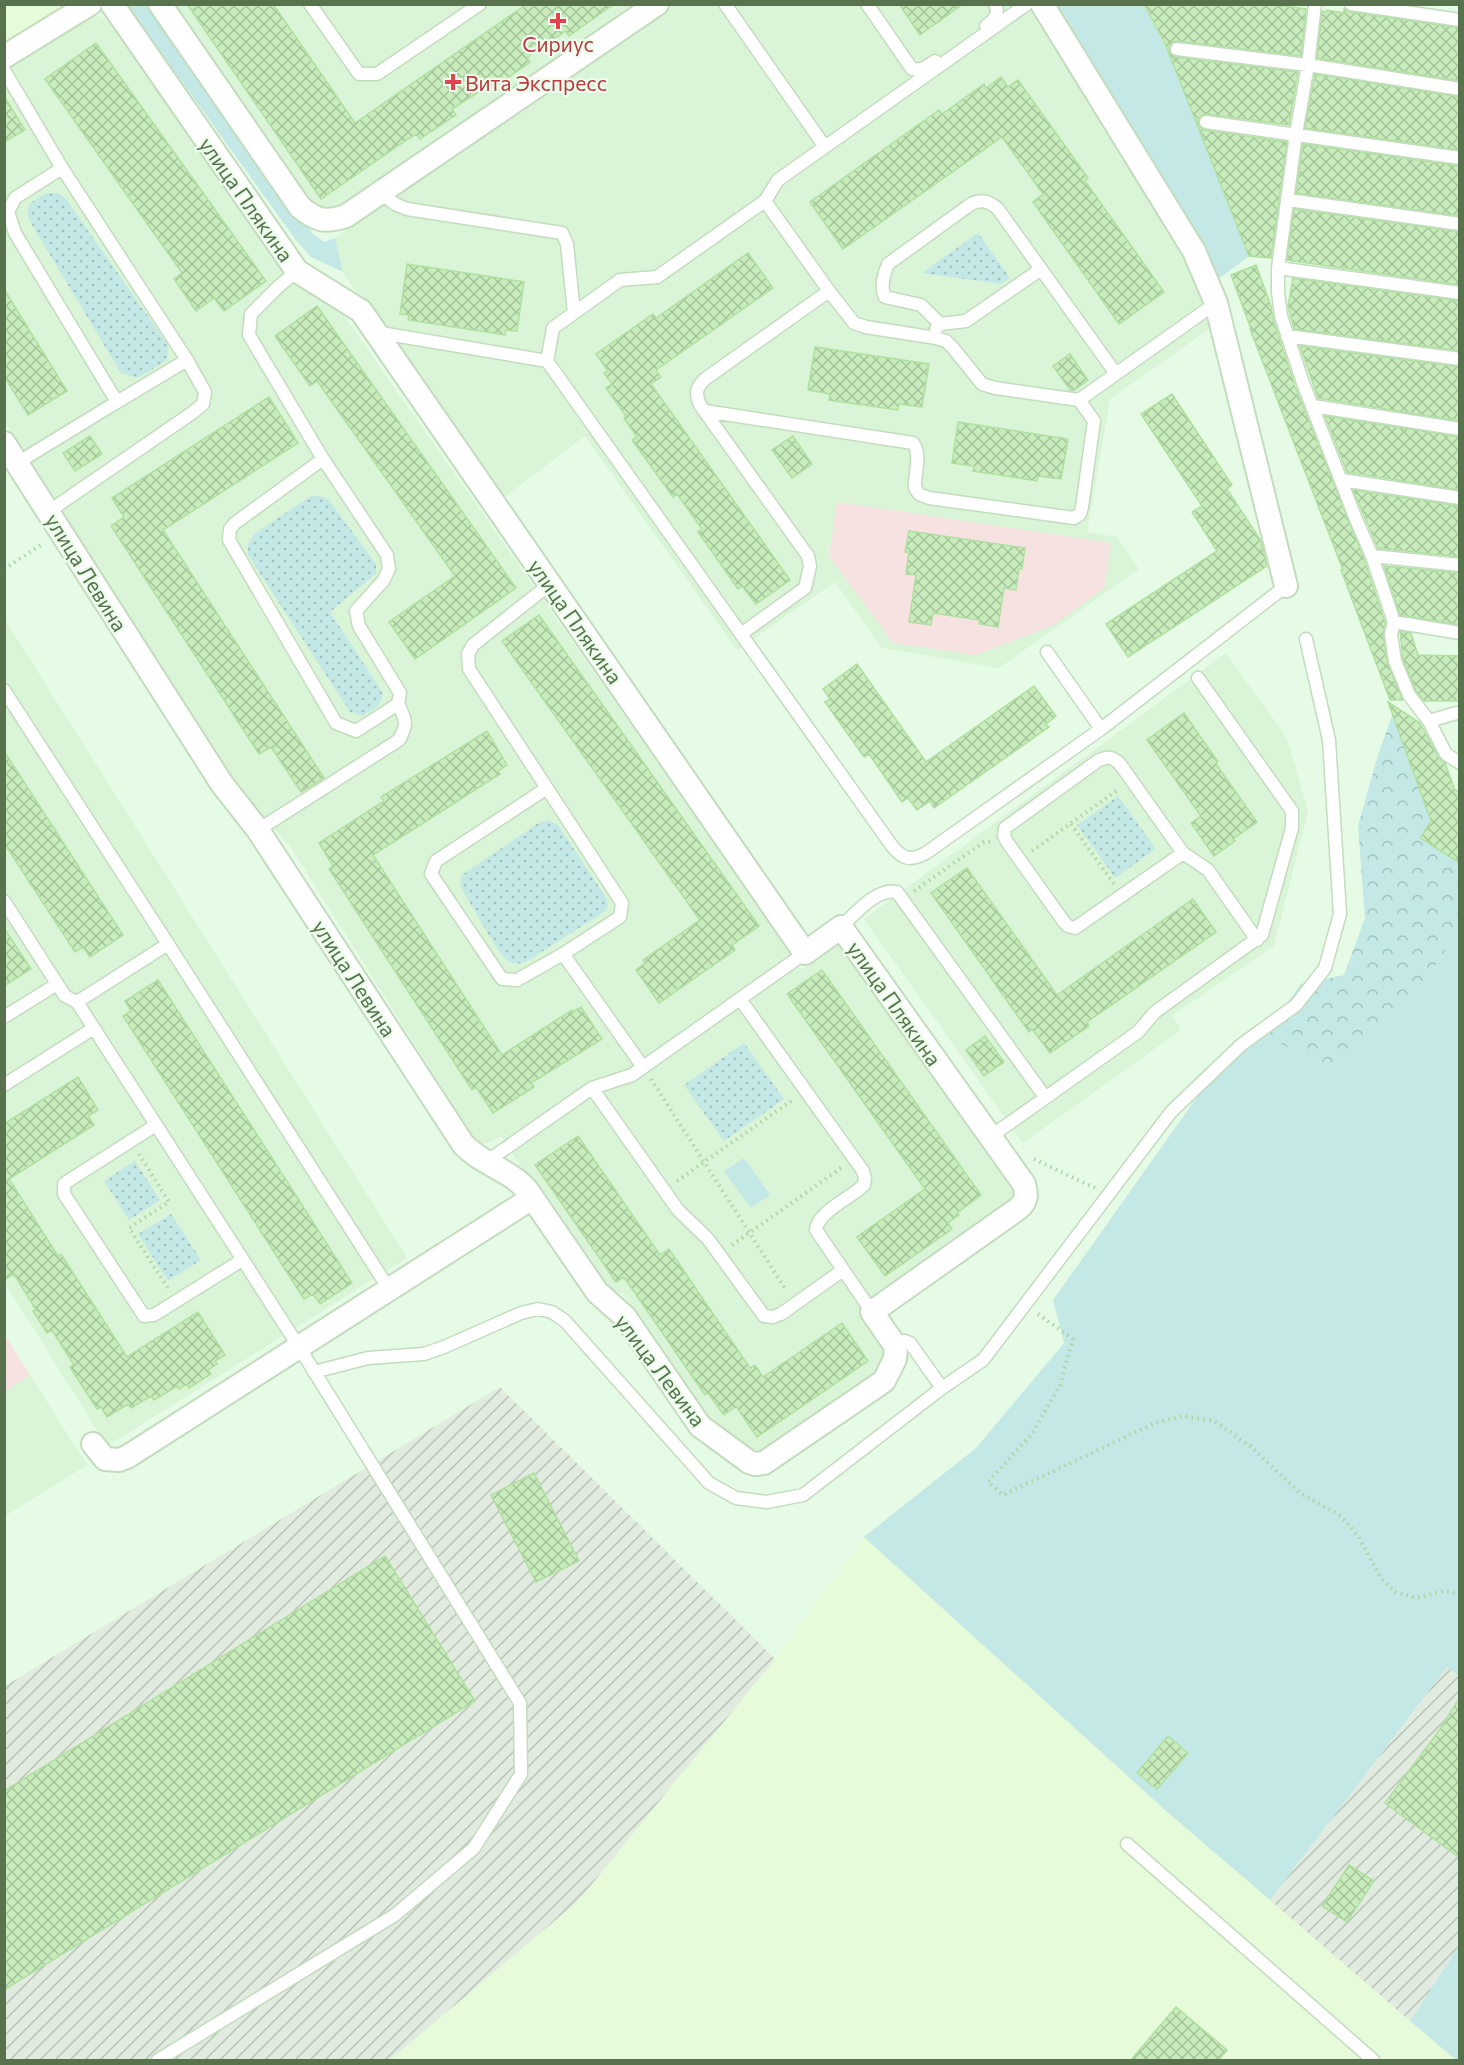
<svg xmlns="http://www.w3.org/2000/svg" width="1464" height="2065" font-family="Commissioner,sans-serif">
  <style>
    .residential { fill: #d9f4d7 }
    .commercial { fill: #e5fbd9 }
    .industrial { fill: url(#industrial-furrows) }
    .education { fill: #f7e2e2 }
    .grass { fill: #c4e8e6 }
    .forest { fill: url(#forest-crowns) }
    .park { fill: url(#park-dots) }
    .building { fill: url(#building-cross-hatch); stroke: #b0e09f; stroke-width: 1.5 }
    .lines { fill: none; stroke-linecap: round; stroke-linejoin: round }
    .lane-casing { stroke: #c3dcbe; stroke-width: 15 }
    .street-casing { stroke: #c3dcbe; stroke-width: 26 }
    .path { stroke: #aed3a1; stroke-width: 4; stroke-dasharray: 1.5 4.5; stroke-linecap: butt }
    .lane { stroke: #fff; stroke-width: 12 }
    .street { stroke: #fff; stroke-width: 22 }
    .health-dot { fill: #e0444e; stroke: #ebfeeb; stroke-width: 2 }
    .labels { text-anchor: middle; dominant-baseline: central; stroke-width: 4.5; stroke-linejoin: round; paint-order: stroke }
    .health-label { font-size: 21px; fill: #be3a42; stroke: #ebfeeb }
    .street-label { font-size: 21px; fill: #57724c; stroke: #ebfeeb }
  </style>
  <defs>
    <pattern id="industrial-furrows" width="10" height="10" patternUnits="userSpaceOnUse" patternTransform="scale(1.5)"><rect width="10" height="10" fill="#e1ebdf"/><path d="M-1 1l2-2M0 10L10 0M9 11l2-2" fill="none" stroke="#b9c3b7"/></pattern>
    <pattern id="forest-crowns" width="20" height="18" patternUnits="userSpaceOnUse" patternTransform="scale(1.5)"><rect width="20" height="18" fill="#c4e8e6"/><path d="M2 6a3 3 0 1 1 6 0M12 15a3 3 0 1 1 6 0" fill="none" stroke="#a2c0bd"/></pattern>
    <pattern id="park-dots" width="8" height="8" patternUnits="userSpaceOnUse" patternTransform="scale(1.5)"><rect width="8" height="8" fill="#c4e8e6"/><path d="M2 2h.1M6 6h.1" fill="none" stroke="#a2c0bd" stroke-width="1.8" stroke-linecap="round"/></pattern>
    <pattern id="building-cross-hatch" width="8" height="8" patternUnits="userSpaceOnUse" patternTransform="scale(1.5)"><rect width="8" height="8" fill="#c8ecbc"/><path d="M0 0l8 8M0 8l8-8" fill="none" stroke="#a5c49b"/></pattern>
  </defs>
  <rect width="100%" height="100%" fill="#e5fbe5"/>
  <!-- residential -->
  <path class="residential" d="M 170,5 L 636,5 L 338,210 L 311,207 Z
    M 669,5 L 1034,5 L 1184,256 L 1212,327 L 1110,399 L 1087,532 L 1117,537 L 1139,569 L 999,668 L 882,648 L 835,582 L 737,650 L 585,436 L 498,502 L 343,272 L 335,238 Z
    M 101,16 L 110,22 L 278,261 L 328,293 L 802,969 L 839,945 L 1016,1189 L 1011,1208 L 865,1310 L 888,1347 L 869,1381 L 756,1456 L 703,1418 L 623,1294 L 600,1288 L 501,1136 L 491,1142 L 483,1144 L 474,1139 L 292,849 L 237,786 L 5,423 L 5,69 L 91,17 Z
    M 4,618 L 407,1258 L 107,1446 L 5,1283 Z
    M 1226,653 L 1287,738 L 1308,811 L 1274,946 L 1173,1015 L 1181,1030 L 1023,1143 L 864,919 Z
    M 4,1334 L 87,1465 L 5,1516 L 4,1516 Z"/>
  <!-- commercial -->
  <path class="commercial" d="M 5,5 L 69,5 L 5,45 Z
    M 864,1537 L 1165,1810 L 1456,2060 L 390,2060 L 578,1901 L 775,1659 Z"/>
  <!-- industrial -->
  <path class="industrial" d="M 500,1387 L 775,1659 L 578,1901 L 390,2060 L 5,2060 L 5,1686 Z
    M 1447,1667 L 1459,1676 L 1459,1946 L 1410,2021 L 1270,1900 Z"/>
  <!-- education -->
  <path class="education" d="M 837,502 L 1111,543 L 1104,588 L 1054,625 L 976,655 L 893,643 L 829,556 Z
    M 4,1334 L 30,1375 L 5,1391 L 4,1391 Z"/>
  <!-- grass -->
  <path class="grass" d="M 127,5 L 150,5 L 313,234 L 324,242 L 335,238 L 343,272 L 311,257 L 295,239 Z
    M 1051,5 L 1144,5 L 1170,56 L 1249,256 L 1220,278 Z
    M 1459,929 L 1459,1676 L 1447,1667 L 1270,1900 L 1165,1810 L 864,1537 L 976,1448 L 1064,1343 L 1053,1300 L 1212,1076 L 1265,1034 L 1427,979 Z
    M 744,1158 L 770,1195 L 751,1208 L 724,1171 Z
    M 1459,1946 L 1460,2060 L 1456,2060 L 1410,2021 Z"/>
  <!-- forest -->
  <path class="forest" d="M 1393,713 L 1459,830 L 1459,929 L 1427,979 L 1334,1075 L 1265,1034 L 1301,984 L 1344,975 L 1365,918 L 1358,826 L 1377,758 Z"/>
  <!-- park -->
  <path class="park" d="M 47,193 L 58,193 L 66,199 L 168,345 L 167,360 L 138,378 L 121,373 L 29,220 C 25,202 33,201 47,193 Z
    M 978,233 L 1010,278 L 1001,284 L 922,273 Z
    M 311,496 L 320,496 L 329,500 L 376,564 L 376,573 L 372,577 L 330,612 L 382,692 C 383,706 373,709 362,716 L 350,712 L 248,555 L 248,544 L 254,534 Z
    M 1118,796 L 1156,849 L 1115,878 L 1077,825 Z
    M 549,821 L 558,825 L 607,899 L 608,906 L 604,912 L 526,962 C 520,964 514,965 508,961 C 497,953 471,904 462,889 L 460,882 L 462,875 L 540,822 Z
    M 744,1043 L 784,1099 L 724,1141 L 684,1085 Z
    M 135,1161 L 160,1200 L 129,1220 L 104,1181 Z
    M 171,1214 L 201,1260 L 168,1281 L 138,1234 Z"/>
  <!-- building -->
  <path class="building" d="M 187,4 L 273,4 L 355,123 L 527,4 L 614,4 L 569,36 L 566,31 L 536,51 L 527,58 L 530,62 L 495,87 L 493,83 L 452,109 L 456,115 L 420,139 L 417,134 L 408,139 L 321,199 Z
    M 899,4 L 963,4 L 920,35 Z
    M 1144,4 L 1269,4 L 1306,9 L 1301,56 L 1178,41 L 1173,42 L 1169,47 L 1170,53 L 1176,57 L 1298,72 L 1289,125 L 1207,114 L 1202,115 L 1198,120 L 1199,126 L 1205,130 L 1287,142 L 1271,258 L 1249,256 L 1166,46 Z
    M 1344,9 L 1350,12 L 1460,28 L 1460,81 L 1317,58 L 1322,11 L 1326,12 L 1327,10 L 1344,13 Z
    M 96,43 L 266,281 L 224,311 L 214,298 L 196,311 L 174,279 L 182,273 L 45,79 Z
    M 1315,74 L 1460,97 L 1460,150 L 1305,128 Z
    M 1001,77 L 1008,87 L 1018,80 L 1088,178 L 1085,181 L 1164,292 L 1119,324 L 1033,202 L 1043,194 L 1002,137 L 843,249 L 810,202 L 939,110 L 942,114 L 984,84 L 986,88 Z
    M 4,96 L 25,130 L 4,142 Z
    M 1303,144 L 1460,166 L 1460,216 L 1296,193 Z
    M 1294,209 L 1460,232 L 1460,285 L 1287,260 Z
    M 748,253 L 773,288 L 656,370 L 661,377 L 651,384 L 790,580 L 756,604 L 742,586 L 738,589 L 698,532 L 702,529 L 677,494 L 673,497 L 632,440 L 637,437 L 624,418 L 626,416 L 606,388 L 612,384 L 604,373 L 608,371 L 596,354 L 653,314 L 656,318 Z
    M 407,264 L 524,282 L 517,331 L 506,330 L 505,335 L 408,320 L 409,315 L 400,314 Z
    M 1256,265 L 1271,306 L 1273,319 L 1295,386 L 1364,559 L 1385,622 L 1383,635 L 1387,662 L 1403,700 L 1390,700 L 1341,570 L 1343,570 L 1250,329 L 1251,329 L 1231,275 Z
    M 1293,278 L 1460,301 L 1460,351 L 1294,329 L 1288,306 Z
    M 4,289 L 67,391 L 28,415 L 4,376 Z
    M 317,306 L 516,588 L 415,659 L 389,622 L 455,576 L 317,381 L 310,386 L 275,336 Z
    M 1300,346 L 1460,367 L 1460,421 L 1318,398 Z
    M 815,347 L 929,364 L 922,407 L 899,404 L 898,410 L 829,400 L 830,394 L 808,390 Z
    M 1070,354 L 1088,380 L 1073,391 L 1070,390 L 1053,366 Z
    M 1172,394 L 1232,485 L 1227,489 L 1261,541 L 1267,566 L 1128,657 L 1106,624 L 1217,551 L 1192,512 L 1202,506 L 1141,414 Z
    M 269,397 L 298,443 L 163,530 L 324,778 L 301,792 L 271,747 L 259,754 L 111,526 L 124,517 L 112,498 Z
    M 1325,416 L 1460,437 L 1460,490 L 1347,472 Z
    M 958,422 L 1068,439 L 1061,479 L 1038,476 L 1037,481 L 994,474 L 973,471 L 974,466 L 952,463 Z
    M 90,436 L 102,454 L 75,471 L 63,453 Z
    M 793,436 L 812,464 L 792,478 L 772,450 Z
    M 1353,490 L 1460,506 L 1460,557 L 1378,548 Z
    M 909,531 L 1025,548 L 1022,569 L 1019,569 L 1016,590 L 1004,588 L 998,627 L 979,624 L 980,620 L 933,613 L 931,625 L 909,622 L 916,575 L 906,574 L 909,552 L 905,552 Z
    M 1384,566 L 1460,573 L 1460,625 L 1400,615 Z
    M 539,615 L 759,926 L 732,945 L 735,950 L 659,1003 L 636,970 L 645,963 L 643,960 L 700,920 L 502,641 Z
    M 1400,631 L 1411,633 L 1418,655 L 1460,656 L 1460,701 L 1424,701 L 1416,691 L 1403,659 Z
    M 857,664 L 926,762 L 1034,686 L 1056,716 L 1046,724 L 1049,727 L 934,808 L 930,801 L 917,810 L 908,798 L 902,802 L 869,754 L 864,757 L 825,702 L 830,699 L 823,689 Z
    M 1388,702 L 1420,723 L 1439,758 L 1445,763 L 1455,790 L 1460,792 L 1460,863 L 1420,838 L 1431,821 Z
    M 1184,713 L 1218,762 L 1216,764 L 1257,822 L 1233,839 L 1235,841 L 1214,856 L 1191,823 L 1201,816 L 1147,740 Z
    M 487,731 L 507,765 L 498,771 L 500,774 L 373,855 L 502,1055 L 572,1010 L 573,1012 L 581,1007 L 602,1039 L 531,1083 L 534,1087 L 493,1113 L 476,1087 L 472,1090 L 329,869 L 333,866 L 319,843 L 384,801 L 381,797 Z
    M 4,751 L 123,935 L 90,957 L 83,947 L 75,952 L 4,843 Z
    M 967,868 L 1057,995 L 1193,899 L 1216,932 L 1087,1022 L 1089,1026 L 1050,1053 L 1032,1029 L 1029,1032 L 931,893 Z
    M 4,928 L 31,969 L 4,986 Z
    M 822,970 L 981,1195 L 957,1213 L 959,1215 L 948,1223 L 952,1229 L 885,1276 L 857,1237 L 925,1189 L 787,994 Z
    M 158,980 L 352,1283 L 320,1304 L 313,1294 L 304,1299 L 123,1016 L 131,1011 L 125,1001 Z
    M 985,1036 L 1004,1062 L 984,1076 L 966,1050 Z
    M 78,1077 L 98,1110 L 88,1116 L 94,1125 L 9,1179 L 58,1256 L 61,1254 L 127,1357 L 198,1312 L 225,1355 L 215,1361 L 217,1364 L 208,1370 L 211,1374 L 189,1388 L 187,1384 L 179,1389 L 177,1386 L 154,1400 L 151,1396 L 131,1408 L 128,1404 L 107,1417 L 101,1407 L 97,1409 L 70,1367 L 74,1365 L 52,1330 L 47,1333 L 33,1311 L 36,1310 L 14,1274 L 4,1280 L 4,1124 Z
    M 578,1136 L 660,1255 L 669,1249 L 750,1368 L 755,1365 L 763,1377 L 842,1323 L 868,1361 L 757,1437 L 736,1406 L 724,1415 L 708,1393 L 705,1395 L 624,1277 L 616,1282 L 535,1165 Z
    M 534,1473 L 579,1561 L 536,1582 L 491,1495 Z
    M 385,1556 L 475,1701 L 4,1990 L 4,1791 Z
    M 1460,1697 L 1460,1858 L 1385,1803 L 1438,1732 Z
    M 1168,1736 L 1188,1753 L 1157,1789 L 1137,1773 Z
    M 1349,1865 L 1374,1881 L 1347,1922 L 1322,1906 Z
    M 1176,2007 L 1227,2050 L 1218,2061 L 1130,2061 Z"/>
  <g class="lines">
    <!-- lane casing -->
    <g class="lane-casing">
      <path id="lane" d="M 310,4 L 359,74 L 377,74 L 480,4
        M 725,4 L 825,147
        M 867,4 L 912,69 C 922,71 927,66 935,61
        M 1315,4 L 1308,65 L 1296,134 L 1278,268 L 1278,292 L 1281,316 L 1303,383 L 1355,517 L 1372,556 L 1394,622 L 1391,634 L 1395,661 L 1409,695 L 1429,721 L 1446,754 L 1460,763
        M 1351,4 L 1460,20
        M 986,26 C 994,20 1000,14 995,4
        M 1177,49 L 1308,65 L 1460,89
        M 4,70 L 62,168 L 187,360 L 205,392 L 203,404 L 192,413 L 48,512
        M 1206,122 L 1460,158
        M 381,193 L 395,204 L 407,209 L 562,233 L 567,244 L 574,313
        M 1288,200 L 1460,224
        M 765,201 L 778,180 L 1027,4
        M 1278,268 L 1460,293
        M 297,271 L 279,286 L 251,314 L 249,335 L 323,459
        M 829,291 L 854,323 L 866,327 L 936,338 L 946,341 L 953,348 L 982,384 L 995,388 L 1079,400 L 1216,303
        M 940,324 L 921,305 L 885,297 C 880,288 884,274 888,264 L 971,204 C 982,199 989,201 998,209 L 1116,374
        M 936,329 L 940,324 L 966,321 L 1041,269
        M 375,332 L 547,361 L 741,634 L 805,588 L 810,566 L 808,556 L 700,405 C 695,393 696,388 705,379 L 829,291 L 765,201 L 657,277 L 620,280 L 553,328 L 547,361
        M 1287,336 L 1460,359
        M 117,402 L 187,360
        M 1313,406 L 1460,429
        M 705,411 L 913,443 C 922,455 914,473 915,488 L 919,494 L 929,498 L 1074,518 L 1080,514 L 1082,507 L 1094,421 L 1079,400
        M 323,459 L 387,555 L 389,569 L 383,581 L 356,611 L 359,626 L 400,693 L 398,704 L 356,731 L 336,723 L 229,540 L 230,529 L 235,523 Z
        M 17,463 L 117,402 L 15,233 L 8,212 L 15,198 L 62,168
        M 1342,480 L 1460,498
        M 1372,556 L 1460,565
        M 1394,622 L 1460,633
        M 741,634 L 892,846 C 904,860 910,861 926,853 L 1101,729 L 1047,652
        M 4,690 L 168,944
        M 1429,721 L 1460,712
        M 1101,729 L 1286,586
        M 547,788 L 436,861 L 431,874 L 502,979 L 517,980 L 563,954 L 620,917 L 622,903 L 469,669 L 468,654 L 473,645 L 550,584
        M 258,830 L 399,740 C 408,724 406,720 398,704
        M 1183,853 L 1075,928 L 1068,926 L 1064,922 L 1007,842 L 1004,836 L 1005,828 L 1099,760 C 1108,756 1113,757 1120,764 L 1183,853 L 1208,870 L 1257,940
        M 4,901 L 65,996 L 77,1002
        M 841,927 C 856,913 876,888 897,892 L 1045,1097
        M 563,954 L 643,1067
        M 740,999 L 863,1171 L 865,1178 L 864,1185 C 851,1198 818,1211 816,1230 L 872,1312
        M 4,1017 L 57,984
        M 4,1085 L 94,1028
        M 592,1088 L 678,1210 L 708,1239 L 764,1316 L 773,1317 L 781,1314 L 843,1270
        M 156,1125 L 68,1181 L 64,1184 L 64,1194 L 144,1316 L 154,1315 L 242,1260
        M 990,1137 L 1138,1032 L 1155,1012 L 1262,935 L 1292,828 L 1292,811 L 1198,678
        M 486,1162 L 592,1088 L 632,1075 L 805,953
        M 314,1372 L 368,1358 L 424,1354 L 444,1347 L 521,1313 L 538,1309 L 552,1312 L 565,1321 L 709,1483 L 736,1498 L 767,1502 L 803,1495 L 942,1388 L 910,1343 L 905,1341 L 894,1341
        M 942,1388 L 983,1360 L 1171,1112 L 1241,1045 L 1296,1005 L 1325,968 L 1340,914 L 1329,740 L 1306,639
        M 1127,1844 L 1373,2060
        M 158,2060 L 395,1915 L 474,1848 L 521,1774 L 520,1703 L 299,1347 L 77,1002 L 168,944 L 389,1289"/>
    </g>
    <!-- street casing -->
    <g class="street-casing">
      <path id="street" d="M 160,4 L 300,207 C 317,221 325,223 346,216 L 657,4
        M 1042,4 L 1194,251 L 1216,303 L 1286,586
        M 4,57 L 90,4
        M 4,443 L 222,784 L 258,830 L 463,1144 C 482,1165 509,1169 527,1190 L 597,1292 L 625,1317 L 700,1426 L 749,1462 L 755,1464 L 764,1463 L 884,1381 L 895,1359 L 896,1347 L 872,1312 L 1019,1208 C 1027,1201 1027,1194 1024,1184 L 841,927 L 805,953 L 361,311 L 297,271 L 112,4
        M 93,1444 L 105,1459 L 119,1460 L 127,1457 L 532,1198"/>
    </g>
    <!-- path -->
    <path class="path" d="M 4,569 L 44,543
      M 1071,824 L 1114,884
      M 1032,851 L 1119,789
      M 914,891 L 984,842 L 990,842
      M 651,1079 L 786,1290
      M 139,1154 L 169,1202 L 129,1228 L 168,1288
      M 1034,1159 L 1095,1188
      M 677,1181 L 794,1099
      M 732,1245 L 841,1168
      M 1038,1314 L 1073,1339 L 1060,1385 L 1032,1434 L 988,1482 L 1003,1495 L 1155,1423 L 1184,1416 L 1214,1421 L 1250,1446 L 1300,1493 L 1341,1516 L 1358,1536 L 1381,1578 L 1395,1592 L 1416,1598 L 1444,1591 L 1460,1594"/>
    <!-- lane -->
    <use href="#lane" class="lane"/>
    <!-- street -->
    <use href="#street" class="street"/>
  </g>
  <!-- markers -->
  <g class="health-dot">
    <path d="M555 12h6v6h6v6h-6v6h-6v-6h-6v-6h6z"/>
    <path d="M450 73h6v6h6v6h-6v6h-6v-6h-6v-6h6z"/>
  </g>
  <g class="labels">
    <!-- health labels -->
    <g class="health-label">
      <text x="558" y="43">Сириус</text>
      <text x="465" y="82" text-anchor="start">Вита Экспресс</text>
    </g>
    <!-- street labels -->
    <g class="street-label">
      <text transform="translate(247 199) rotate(55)">улица Плякина</text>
      <text transform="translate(87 572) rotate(58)">улица Левина</text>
      <text transform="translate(576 621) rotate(55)">улица Плякина</text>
      <text transform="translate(355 978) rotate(57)">улица Левина</text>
      <text transform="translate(895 1003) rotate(55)">улица Плякина</text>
      <text transform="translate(661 1370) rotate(53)">улица Левина</text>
    </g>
  </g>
  <!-- border -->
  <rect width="1464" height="2065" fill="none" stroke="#57724c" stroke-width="12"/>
</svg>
